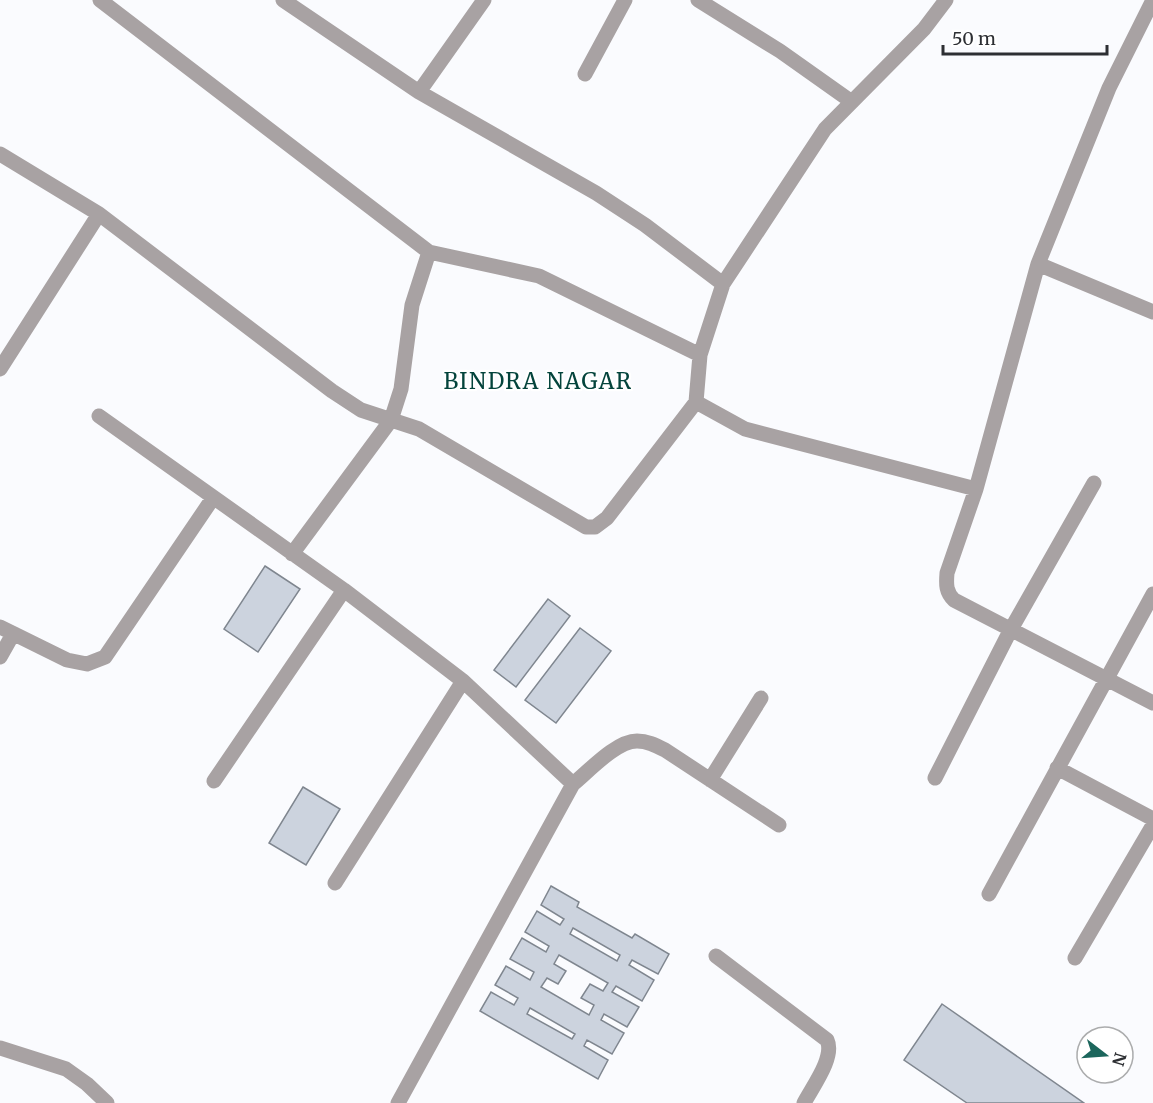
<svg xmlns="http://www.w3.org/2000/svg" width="1153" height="1103" font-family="Merriweather,serif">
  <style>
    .building { fill: #ccd3de; stroke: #7f868f; stroke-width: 1.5; fill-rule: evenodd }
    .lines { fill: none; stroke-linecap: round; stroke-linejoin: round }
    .minor { stroke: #a8a2a3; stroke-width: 15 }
    .labels { text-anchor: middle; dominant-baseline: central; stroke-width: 4.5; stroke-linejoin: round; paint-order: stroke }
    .neighbourhood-label { font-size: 22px; letter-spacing: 1.5px; fill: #04443c; stroke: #fff }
  </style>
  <rect width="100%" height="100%" fill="#fafbfe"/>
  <!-- building -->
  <path class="building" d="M 265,566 L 300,589 L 258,652 L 224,629 Z
    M 548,599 L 570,616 L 516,687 L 494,670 Z
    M 580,628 L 611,651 L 556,723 L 525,700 Z
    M 303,787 L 340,809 L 306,865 L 269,843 Z
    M 551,886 L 579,902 L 577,907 L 632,938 L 635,934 L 669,954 L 658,974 L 632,960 L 629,965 L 654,980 L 642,1001 L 616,986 L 612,992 L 639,1007 L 627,1027 L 604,1014 L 601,1020 L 624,1033 L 612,1054 L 587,1040 L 584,1046 L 608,1060 L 598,1079 L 480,1011 L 491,992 L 514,1005 L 518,998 L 495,985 L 506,966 L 530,980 L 534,972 L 510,959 L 522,938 L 546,952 L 549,946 L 525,932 L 537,911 L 560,925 L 564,919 L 541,905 ZM 573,928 L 620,955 L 617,961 L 570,934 ZM 559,955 L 608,983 L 603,991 L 590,984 L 581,998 L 594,1005 L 589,1015 L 541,987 L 547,978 L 558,984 L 566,971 L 554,964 ZM 530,1008 L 575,1034 L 572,1039 L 527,1014 Z
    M 942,1004 L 1084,1103 L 967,1103 L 904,1060 Z"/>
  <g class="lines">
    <!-- minor -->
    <path class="minor" d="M 100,0 L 429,252 L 539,276 L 700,355
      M 283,0 L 419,92 L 596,193 L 645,225 L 723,284
      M 698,0 L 780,51 L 852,102
      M 946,0 L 924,29 L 825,129 L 723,284 L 700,355 L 696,402 L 745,429 L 976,489 L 1038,264
      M 1153,0 L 1109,88 L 1038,264 L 1153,312
      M 585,74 L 625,0
      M 419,92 L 484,0
      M 0,154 L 99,214 L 332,391 L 361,410 L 419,429 L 586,527 L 595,527 L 607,518 L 696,402
      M 0,369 L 99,214
      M 99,416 L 344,590 L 463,681 L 573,784
      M 976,489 L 947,573 C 946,585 946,592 954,600 L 1153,703
      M 292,554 L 391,420 L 401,389 L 412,305 L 429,252
      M 0,627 L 67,660 L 87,664 L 105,657 L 213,498
      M 0,657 L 13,634
      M 1057,768 L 1153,819
      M 935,778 L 1010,631 L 1094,483
      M 710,780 L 761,698
      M 214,781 L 344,590
      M 335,883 L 463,681
      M 989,894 L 1153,594
      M 716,956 L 827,1040 C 835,1057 813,1086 804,1103
      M 1075,958 L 1153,825
      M 0,1048 L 66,1069 L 87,1084 L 107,1103
      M 398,1103 L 573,784 C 589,771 616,741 637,741 C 647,741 655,745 665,750 L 779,825"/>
  </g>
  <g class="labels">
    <!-- neighbourhood labels -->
    <g class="neighbourhood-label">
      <text x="538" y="381">BINDRA NAGAR</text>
    </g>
  </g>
  <!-- north arrow -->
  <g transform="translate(1105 1055) rotate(107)"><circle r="28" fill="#ffffff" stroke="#abacad" stroke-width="1.5"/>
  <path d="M0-4.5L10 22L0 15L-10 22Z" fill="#1c665c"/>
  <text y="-9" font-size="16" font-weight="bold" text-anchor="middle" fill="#2d2f33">N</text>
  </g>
  <!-- scale -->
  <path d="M943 45v9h164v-9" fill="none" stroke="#2d2f33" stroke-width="3"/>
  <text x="952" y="45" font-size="18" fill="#2d2f33" stroke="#ffffff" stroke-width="4.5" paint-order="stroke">50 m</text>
</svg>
